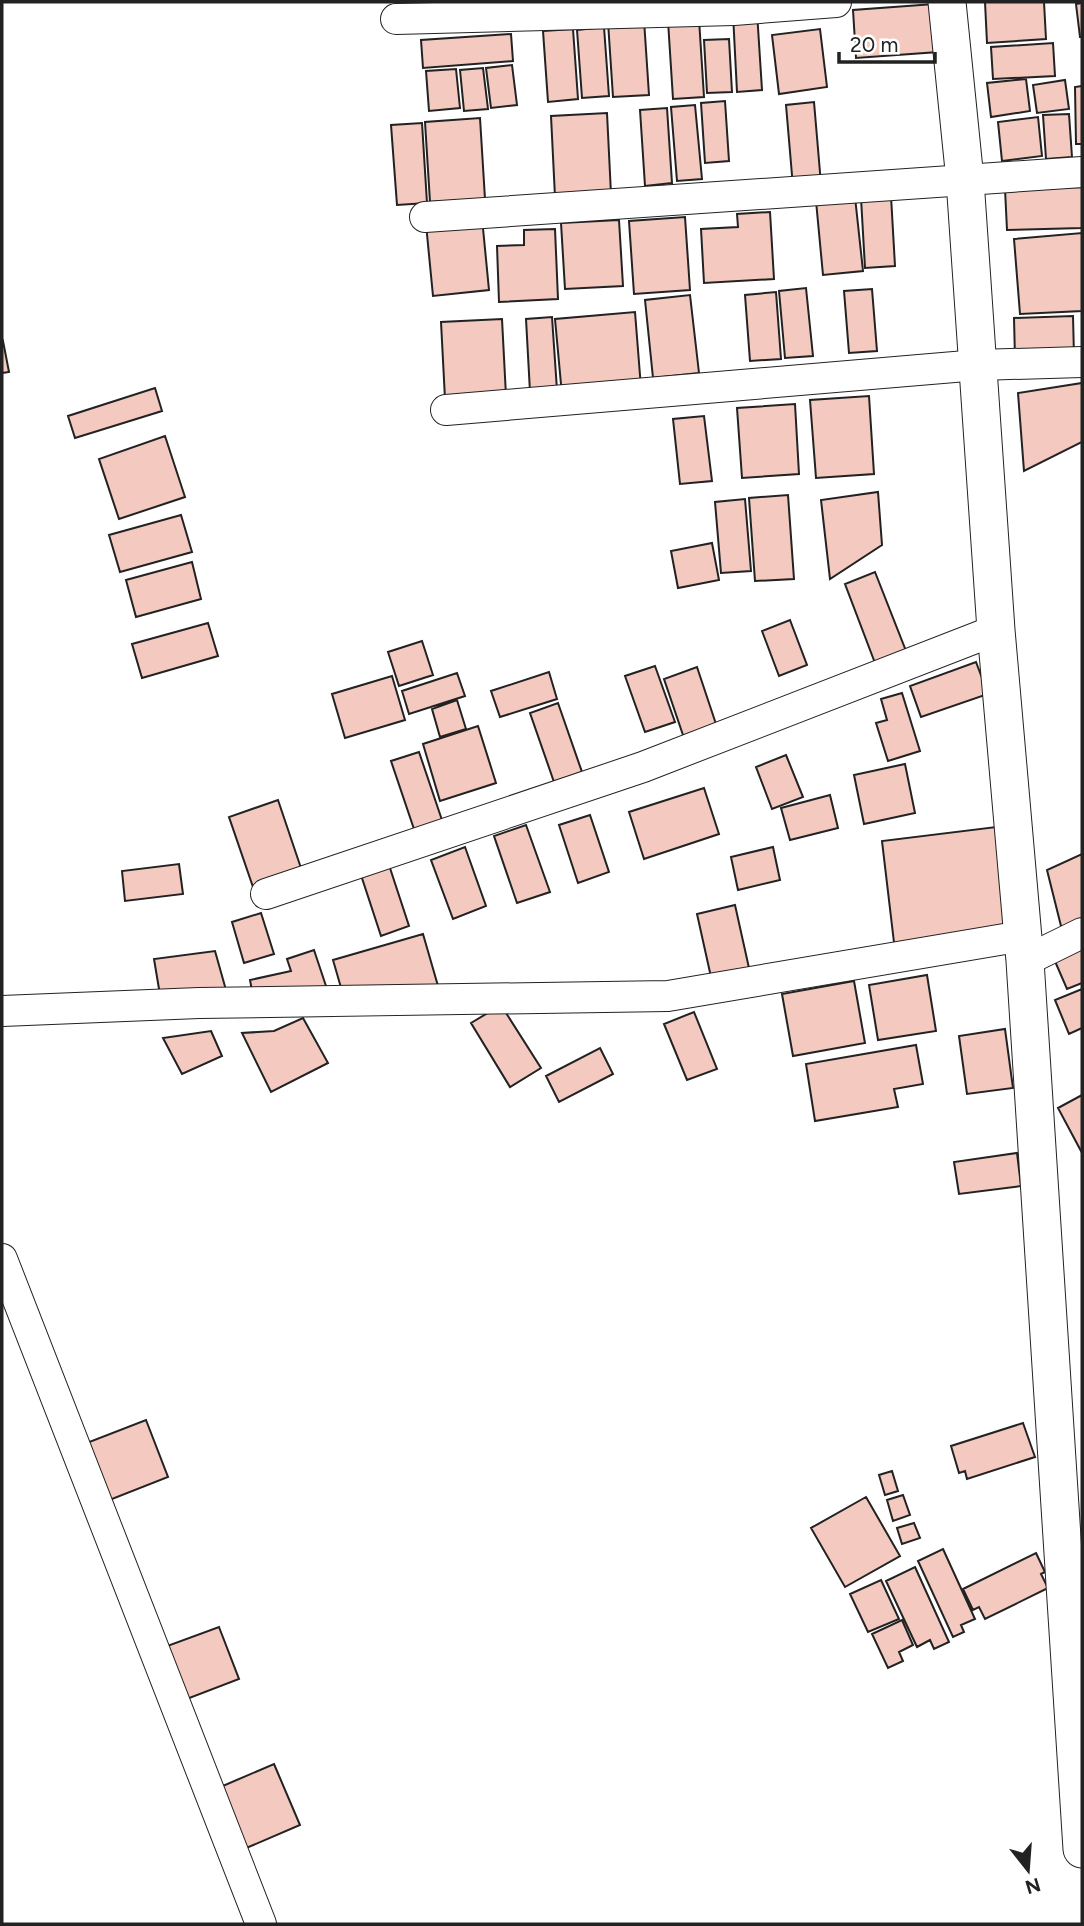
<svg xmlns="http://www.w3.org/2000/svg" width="1084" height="1926" font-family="Figtree,sans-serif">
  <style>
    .building { fill: #f3c9c0; stroke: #222; stroke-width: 2 }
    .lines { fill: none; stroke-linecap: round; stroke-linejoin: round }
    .minor-casing { stroke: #222; stroke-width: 32 }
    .tertiary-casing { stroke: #222; stroke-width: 39 }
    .minor { stroke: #fff; stroke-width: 30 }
    .tertiary { stroke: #fff; stroke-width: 37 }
  </style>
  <rect width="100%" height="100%" fill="#fff"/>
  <!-- building -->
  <path class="building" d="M 985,2 L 1044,2 L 1046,39 L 987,43 Z
    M 1082,3 L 1082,37 L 1080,37 L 1076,4 Z
    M 934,4 L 938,52 L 856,58 L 853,10 Z
    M 757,12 L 762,90 L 737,92 L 733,14 Z
    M 699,19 L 704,97 L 673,99 L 668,21 Z
    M 644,20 L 649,95 L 613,97 L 608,22 Z
    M 604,27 L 609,96 L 582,98 L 577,30 Z
    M 573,29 L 578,99 L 548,102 L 543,31 Z
    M 820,29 L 827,87 L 779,94 L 772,35 Z
    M 511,34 L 513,61 L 423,68 L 421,40 Z
    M 729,39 L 732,92 L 707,93 L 704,40 Z
    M 1053,43 L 1055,76 L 993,79 L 991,47 Z
    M 512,65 L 517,105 L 491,108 L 486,68 Z
    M 483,68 L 488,109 L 464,111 L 460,70 Z
    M 456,69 L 460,108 L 429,111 L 426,71 Z
    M 1026,79 L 1030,111 L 991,117 L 987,83 Z
    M 1065,80 L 1069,109 L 1037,113 L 1033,85 Z
    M 1082,86 L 1082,144 L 1076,144 L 1075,87 Z
    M 725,101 L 729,161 L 705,163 L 701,103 Z
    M 814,102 L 821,184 L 793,187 L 786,105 Z
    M 695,105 L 702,179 L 677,181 L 671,107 Z
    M 667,108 L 672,183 L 645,186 L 640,110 Z
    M 607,113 L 611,194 L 555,197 L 551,116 Z
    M 1069,114 L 1072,157 L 1046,159 L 1043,115 Z
    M 1038,117 L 1042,156 L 1002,161 L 998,122 Z
    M 480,118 L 485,199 L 430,202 L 425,122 Z
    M 422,123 L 427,203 L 397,205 L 391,125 Z
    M 1082,187 L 1082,228 L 1007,230 L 1005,189 Z
    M 891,196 L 895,266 L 865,268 L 861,198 Z
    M 855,197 L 863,271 L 823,275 L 816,201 Z
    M 770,212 L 774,279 L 704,283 L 701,229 L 738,227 L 737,214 Z
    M 685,217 L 690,290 L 634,294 L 629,221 Z
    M 482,218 L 489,290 L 433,296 L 426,224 Z
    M 619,220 L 623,286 L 565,289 L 561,223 Z
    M 555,229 L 558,299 L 499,302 L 497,246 L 524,245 L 524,230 Z
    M 1082,233 L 1082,311 L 1020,314 L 1014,239 Z
    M 806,288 L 813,356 L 785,358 L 779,291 Z
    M 872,289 L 877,351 L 849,353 L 844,291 Z
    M 776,292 L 781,359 L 750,361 L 745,295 Z
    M 690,295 L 699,373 L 653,378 L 645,300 Z
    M 635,312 L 641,388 L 562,395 L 555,319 Z
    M 1073,316 L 1074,356 L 1015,359 L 1014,318 Z
    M 552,317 L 557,390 L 530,392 L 526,319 Z
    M 502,319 L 506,396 L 445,399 L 441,322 Z
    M 3,341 L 9,372 L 2,373 L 2,342 Z
    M 1082,383 L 1082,442 L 1024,471 L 1018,393 Z
    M 155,388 L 162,411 L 75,438 L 68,416 Z
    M 869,396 L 874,474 L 816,478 L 810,400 Z
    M 795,404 L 799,474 L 742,478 L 737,408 Z
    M 704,416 L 712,481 L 680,484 L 673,419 Z
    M 165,436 L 185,497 L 119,519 L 99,459 Z
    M 878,492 L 882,545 L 830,579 L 821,500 Z
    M 788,495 L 794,579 L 755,581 L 749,498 Z
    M 745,499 L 751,571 L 721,573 L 715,502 Z
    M 181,515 L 192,552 L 120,572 L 109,535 Z
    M 712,543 L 719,580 L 678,588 L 671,551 Z
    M 192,562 L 201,599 L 136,617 L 126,580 Z
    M 875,572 L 906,651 L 875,663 L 845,584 Z
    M 790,620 L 807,665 L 779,676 L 762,631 Z
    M 208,623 L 218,656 L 142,678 L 132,644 Z
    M 422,641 L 433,675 L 399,686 L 388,652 Z
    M 976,662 L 988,694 L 921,717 L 910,686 Z
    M 655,666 L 675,722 L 645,732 L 625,676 Z
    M 697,667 L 717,727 L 684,738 L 664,679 Z
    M 549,672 L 557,699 L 500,717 L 491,691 Z
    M 457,673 L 465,696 L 409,714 L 402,691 Z
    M 392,676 L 405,720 L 345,738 L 332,694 Z
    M 902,693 L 920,751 L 888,761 L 876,723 L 887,720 L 881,699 Z
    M 457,700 L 466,729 L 440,737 L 432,709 Z
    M 558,703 L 582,772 L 554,782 L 530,713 Z
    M 478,726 L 496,783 L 440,801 L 423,744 Z
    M 419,752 L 444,826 L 416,835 L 391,761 Z
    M 786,755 L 803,797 L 772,809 L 756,767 Z
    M 905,764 L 915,813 L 864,824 L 854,775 Z
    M 704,788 L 719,834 L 644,859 L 629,812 Z
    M 830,795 L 838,828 L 790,840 L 781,808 Z
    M 278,800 L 302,871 L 253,887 L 229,817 Z
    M 590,815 L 609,872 L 578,883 L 559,825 Z
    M 526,825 L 550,892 L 517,903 L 494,836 Z
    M 996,827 L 1009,937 L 895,951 L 882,841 Z
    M 465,847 L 486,906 L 453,919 L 431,860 Z
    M 773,847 L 780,880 L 738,890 L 731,857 Z
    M 1082,854 L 1082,920 L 1062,930 L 1047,870 Z
    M 179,864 L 183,894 L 125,901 L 122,871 Z
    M 389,865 L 409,926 L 381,936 L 361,875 Z
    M 735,905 L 751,977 L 713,986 L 697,914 Z
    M 261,913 L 274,954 L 244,963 L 232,922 Z
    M 423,934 L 438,986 L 344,998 L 333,960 Z
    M 1082,948 L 1082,983 L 1067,989 L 1054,959 Z
    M 314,950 L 329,995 L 253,996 L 250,980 L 291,971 L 287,959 Z
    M 215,951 L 226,990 L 160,995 L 154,959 Z
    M 927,975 L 936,1031 L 878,1040 L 869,985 Z
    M 854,981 L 865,1043 L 793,1056 L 782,994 Z
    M 1082,989 L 1082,1028 L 1069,1034 L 1055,1000 Z
    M 501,1005 L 541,1068 L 510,1087 L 471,1023 Z
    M 694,1012 L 717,1069 L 687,1080 L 664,1024 Z
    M 303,1018 L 328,1063 L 271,1092 L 242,1033 L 274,1031 Z
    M 1005,1029 L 1013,1088 L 967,1094 L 959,1036 Z
    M 211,1031 L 222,1056 L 182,1074 L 163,1038 Z
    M 916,1045 L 923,1084 L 894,1089 L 898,1107 L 815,1121 L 806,1064 Z
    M 600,1048 L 613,1074 L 559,1102 L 546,1076 Z
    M 1082,1095 L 1082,1150 L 1081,1151 L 1058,1108 Z
    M 1017,1153 L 1021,1186 L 959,1194 L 954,1162 Z
    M 146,1420 L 168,1477 L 107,1501 L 84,1444 Z
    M 1023,1423 L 1035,1457 L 967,1479 L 965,1471 L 959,1473 L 951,1446 Z
    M 892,1471 L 898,1491 L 885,1495 L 879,1475 Z
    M 903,1495 L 910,1515 L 893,1521 L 887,1500 Z
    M 866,1497 L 900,1556 L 845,1587 L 811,1528 Z
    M 914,1523 L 920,1538 L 902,1544 L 897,1528 Z
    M 943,1549 L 975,1619 L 961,1625 L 964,1632 L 953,1637 L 918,1561 Z
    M 1036,1553 L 1045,1572 L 1041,1574 L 1048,1588 L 985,1619 L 979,1607 L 973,1610 L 963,1589 Z
    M 915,1567 L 949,1642 L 934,1649 L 930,1640 L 917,1647 L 886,1581 Z
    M 881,1580 L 899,1619 L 868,1632 L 850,1594 Z
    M 902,1620 L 913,1645 L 899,1652 L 903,1661 L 888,1668 L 872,1634 Z
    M 219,1627 L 239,1679 L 179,1702 L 159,1649 Z
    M 274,1764 L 300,1825 L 244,1849 L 218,1788 Z"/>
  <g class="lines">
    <!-- minor casing -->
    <g class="minor-casing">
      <path id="minor" d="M 396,19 L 734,10 L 836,2
        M 425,217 L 1082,172
        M 446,410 L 978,365 L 1082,362
        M 266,894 L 643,767 L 996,630
        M 1025,961 L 1082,933
        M 2,1011 L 199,1003 L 668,996 L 1022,936
        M 2,1259 L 261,1924"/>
    </g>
    <!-- tertiary casing -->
    <g class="tertiary-casing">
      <path id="tertiary" d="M 947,2 L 965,180 L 996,630 L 1025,961 L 1082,1849"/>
    </g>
    <!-- minor -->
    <use href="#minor" class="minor"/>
    <!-- tertiary -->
    <use href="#tertiary" class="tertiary"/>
  </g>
  <!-- border -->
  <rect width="1084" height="1926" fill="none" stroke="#222222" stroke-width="7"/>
  <!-- north arrow -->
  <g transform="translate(1028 1870) rotate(163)" stroke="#ffffff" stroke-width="5" paint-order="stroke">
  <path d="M0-5L12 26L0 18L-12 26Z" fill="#222222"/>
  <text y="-10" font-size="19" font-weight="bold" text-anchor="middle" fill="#222222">N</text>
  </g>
  <!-- scale -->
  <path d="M839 52v10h96v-10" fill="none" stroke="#222222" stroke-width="3.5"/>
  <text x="850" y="52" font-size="21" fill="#222222" stroke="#ffffff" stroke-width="5" paint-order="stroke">20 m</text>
</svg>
